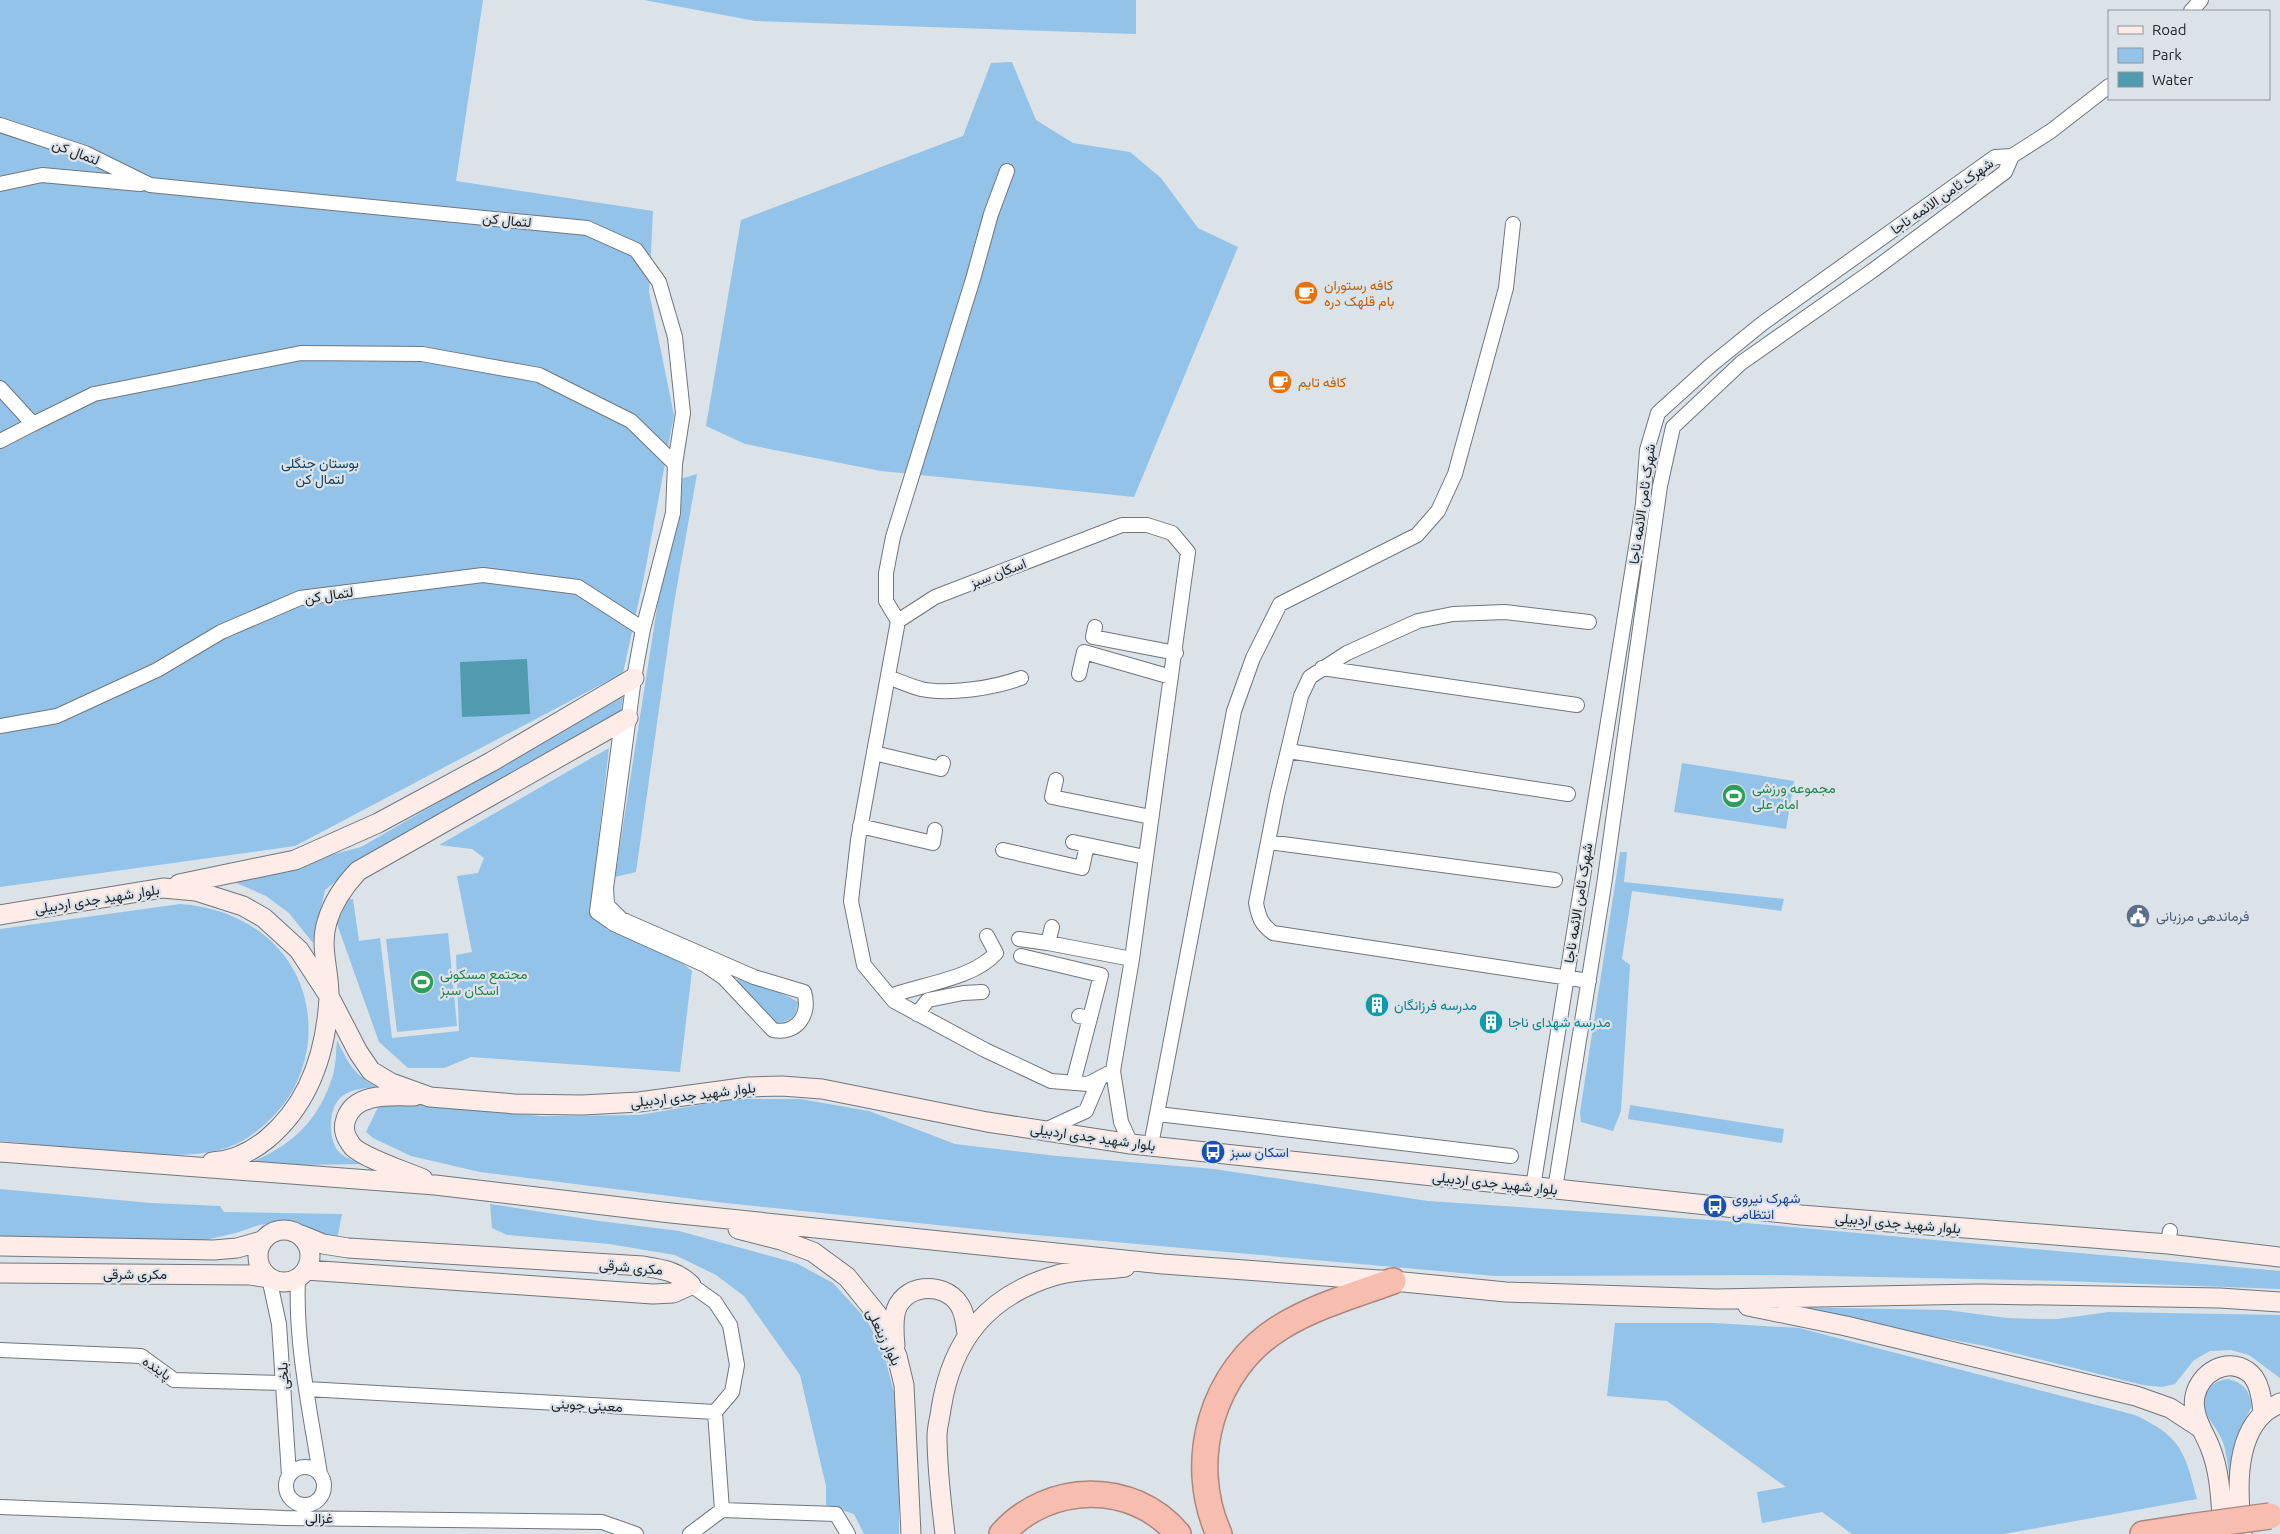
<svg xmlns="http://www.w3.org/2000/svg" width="2280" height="1534" font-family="Ubuntu,Vazirmatn,sans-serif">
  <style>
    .green { fill: #93c3e8 }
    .water { fill: #509bb0 }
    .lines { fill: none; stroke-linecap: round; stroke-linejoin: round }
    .street-casing { stroke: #70767b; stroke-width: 16 }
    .secondary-casing { stroke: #70767b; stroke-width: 21 }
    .highway-casing { stroke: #ab877f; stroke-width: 28 }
    .street { stroke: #fff; stroke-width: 14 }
    .secondary { stroke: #fdece7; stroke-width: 19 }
    .highway { stroke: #f7beb0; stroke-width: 25 }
    .highway-bridge-casing { stroke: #ab877f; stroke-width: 28; stroke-linecap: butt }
    .highway-bridge { stroke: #f7beb0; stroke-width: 25 }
    .labels { text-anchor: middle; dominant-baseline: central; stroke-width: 4.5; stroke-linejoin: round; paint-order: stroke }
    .street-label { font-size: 14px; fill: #1f2224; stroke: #dbe2e8 }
    .food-label { font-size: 14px; fill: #c56008; stroke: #dbe2e8; text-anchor: start }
    .park-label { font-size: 14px; fill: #17405c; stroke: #dbe2e8 }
    .leisure-label { font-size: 14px; fill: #27864d; stroke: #dbe2e8; text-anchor: start }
    .service-label { font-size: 14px; fill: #4e5e75; stroke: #dbe2e8; text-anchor: start }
    .culture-label { font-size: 14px; fill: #0d838f; stroke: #dbe2e8; text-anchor: start }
    .transit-label { font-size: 14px; fill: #164399; stroke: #dbe2e8; text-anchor: start }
  </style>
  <rect width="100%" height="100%" fill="#dbe2e8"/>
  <!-- green -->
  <path class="green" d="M 0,0 L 483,0 L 456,181 L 653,211 L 649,292 L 674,415 L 644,577 L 623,673 L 295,846 L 0,887 Z
    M 644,0 L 1136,0 L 1136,34 L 755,21 Z
    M 1012,62 L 1036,120 L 1073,143 L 1130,152 L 1161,178 L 1198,228 L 1238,247 L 1134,497 L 881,471 L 745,444 L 706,426 L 741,220 L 963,136 L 991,63 Z
    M 697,474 L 674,603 L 636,872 L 615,877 L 677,480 Z
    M 623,696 L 621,711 L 367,856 L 325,890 L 313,943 L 289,913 L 266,896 L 232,881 L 361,847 Z
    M 609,748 L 590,914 L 608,930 L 676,958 L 692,971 L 680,1072 L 471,1057 L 444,1068 L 408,1068 L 379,1042 L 337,924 L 348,899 L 353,899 L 359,941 L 380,938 L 392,1038 L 459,1031 L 456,955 L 472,952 L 457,876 L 478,873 L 484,858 L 472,849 L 439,845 Z
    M 1682,763 L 1794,781 L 1786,829 L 1674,812 Z
    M 1620,852 L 1627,852 L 1624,882 L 1784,899 L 1781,911 L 1632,891 L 1622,959 L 1630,965 L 1621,1111 L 1613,1131 L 1581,1122 L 1580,1112 Z
    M 180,904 C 256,909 315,963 308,1042 C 305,1067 295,1092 278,1111 C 265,1126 246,1142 226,1148 C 191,1159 154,1154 117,1151 C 78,1148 39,1145 0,1141 L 0,929 Z
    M 448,933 L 457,1026 L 397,1032 L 386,939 Z
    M 740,979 C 757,986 783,992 798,1002 C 796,1016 792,1021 777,1023 L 765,1015 L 734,980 Z
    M 337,1040 C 348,1063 354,1075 377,1087 C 366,1088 349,1089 340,1098 C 328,1110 328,1140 339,1152 C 346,1159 355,1161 364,1164 L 241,1166 C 288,1149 318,1124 333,1075 C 336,1064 336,1051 337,1040 Z
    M 734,1099 L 800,1099 L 869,1111 L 955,1144 L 1057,1156 L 1214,1169 L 1428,1201 L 1724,1221 L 2280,1271 L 2280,1289 L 2066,1281 L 1778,1275 L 1495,1276 L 1014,1233 L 717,1202 L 480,1172 L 411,1156 L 373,1138 L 366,1132 L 381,1101 L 541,1116 L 639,1115 Z
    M 1630,1105 L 1784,1129 L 1782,1143 L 1628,1119 Z
    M 0,1189 L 151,1203 L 220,1206 L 224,1212 L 342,1214 L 337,1239 L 300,1225 L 282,1222 L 259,1225 L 236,1233 L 192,1243 L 0,1238 Z
    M 490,1204 L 599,1221 L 679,1231 L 796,1263 L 833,1283 L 866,1319 L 883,1350 L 894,1393 L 899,1473 L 899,1534 L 864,1534 L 854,1514 L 826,1505 L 826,1486 L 800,1375 L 744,1296 L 716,1275 L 675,1255 L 609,1244 L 507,1235 L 492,1228 Z
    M 1777,1307 L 1947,1310 L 2007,1318 L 2037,1319 L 2058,1319 L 2109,1312 L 2280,1315 L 2280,1378 L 2249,1355 L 2231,1350 L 2210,1351 L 2194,1360 L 2175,1384 L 2162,1387 L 2143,1385 L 1985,1346 Z
    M 1615,1323 L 1714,1323 L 1799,1328 L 2135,1415 C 2181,1437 2185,1451 2197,1499 L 2004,1534 L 1852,1534 L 1822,1512 L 1762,1523 L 1757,1492 L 1786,1487 L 1667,1401 L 1607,1396 Z
    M 2228,1379 C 2243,1382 2250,1391 2252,1406 L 2236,1438 L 2232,1455 L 2231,1492 C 2229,1476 2228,1458 2223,1442 C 2217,1425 2194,1408 2208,1389 C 2213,1383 2220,1380 2228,1379 Z"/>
  <!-- water -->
  <path class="water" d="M 527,659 L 530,714 L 462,717 L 460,662 Z"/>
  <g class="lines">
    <!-- street casing -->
    <g class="street-casing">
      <path id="street" d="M 2191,11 L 2201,0
        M 0,125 L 85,153 L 150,185 L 587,228 L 636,250 L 659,282 L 675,337 L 683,413 L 675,464 L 673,513 L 643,629 L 634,678 L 606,888 L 607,905 L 621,919 L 754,977 L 804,992 C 811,1014 797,1035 773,1030 L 724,978 L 705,965 L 614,924 L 597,912 L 622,721
        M 2012,156 L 2051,131 L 2109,86
        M 0,184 L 42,175 L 140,184
        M 0,388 L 33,424 L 0,441
        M 33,424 L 94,394 L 301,353 L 422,354 L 539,375 L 631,421 L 675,464
        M 898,621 L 886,601 L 886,573 L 893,537 L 973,279 L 991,214 L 1007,171
        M 1589,622 L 1505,612 L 1453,614 L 1418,621 L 1347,653 L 1310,677 L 1301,696 L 1277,796 L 1256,903 C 1259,918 1261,924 1273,933 L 1589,981
        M 1095,627 L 1093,637 L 1176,653
        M 1322,668 L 1577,705
        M 1079,674 L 1084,652 L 1171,677
        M 888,677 C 898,681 910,686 921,689 C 948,695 994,688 1021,678
        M 0,726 L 57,716 L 157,670 L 221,632 L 300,598 L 483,575 L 578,587 L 643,629
        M 1288,751 L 1568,794
        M 874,753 L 941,769 L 943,763
        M 1056,780 L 1052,797 L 1151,817
        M 860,826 L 933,843 L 935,830
        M 1073,842 L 1145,857
        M 1268,842 L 1555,880
        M 1003,850 L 1082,868 L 1087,845
        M 1052,927 L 1048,943 L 1132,959
        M 1019,939 L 1048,943
        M 1021,956 L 1101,975 L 1090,1018
        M 890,996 C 922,984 973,979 996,953 L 987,936
        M 917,1014 L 928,1000 L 963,993 L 982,992
        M 1113,1071 L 1088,1084 L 1051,1081 L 985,1050 L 894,1001 L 864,965 L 851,901 L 858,840 L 898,621 L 935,597 L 1122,525 L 1147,525 L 1172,533 L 1188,552 L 1132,959 L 1113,1071 L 1121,1122 L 1131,1144
        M 1073,1083 L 1090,1018 L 1079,1016
        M 1158,1114 L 1511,1156
        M 1045,1130 L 1086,1111 L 1100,1078
        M 1151,1145 L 1234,711 L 1253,658 L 1280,604 L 1417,535 L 1438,511 L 1455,474 L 1506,288 L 1513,224
        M 1533,1187 L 1643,504 L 1647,450 L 1658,413 L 1711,365 L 1763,323 L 1995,157 L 2012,156 L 2005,172 L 1872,271 L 1741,363 L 1673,427 L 1660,486 L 1604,885 L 1555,1189
        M 2168,1244 L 2170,1231
        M 269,1278 L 279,1324 L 289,1475
        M 298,1278 C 295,1343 310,1410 320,1474
        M 0,1350 L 141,1356 L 174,1380 L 283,1383
        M 307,1389 L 715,1412 L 732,1392 L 737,1365 L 730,1325 L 715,1302 L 691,1285
        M 715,1412 L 722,1510
        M286 1486a19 19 0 1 1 38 0a19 19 0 1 1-38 0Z
        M 0,1507 L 284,1518 L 602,1522 L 636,1534
        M 690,1534 L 722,1510 L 836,1514 L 848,1534"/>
    </g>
    <!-- secondary casing -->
    <g class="secondary-casing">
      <path id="secondary" d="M 179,884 L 295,860 L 378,823 L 491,762 L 634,678
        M 0,915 L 163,888 L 196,891 L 243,906 L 264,918 L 299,950 L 329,996 L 358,1052 L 371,1071 L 391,1083 L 430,1097 L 515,1104 L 582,1105 L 639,1102 L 749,1087 L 782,1086 L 822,1089 L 987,1122 L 1131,1144 L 1801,1215 L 2168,1244 L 2280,1257
        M 414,1096 C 392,1096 355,1092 346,1119 C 342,1130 346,1138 353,1147 C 366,1159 405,1171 423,1179
        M 0,1152 L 435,1185 L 671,1213 L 1163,1264 L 1393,1281 L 1506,1292 L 1716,1299 L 1980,1294 L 2220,1298 L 2280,1302
        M 212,1162 C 232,1161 251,1152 267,1139 C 310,1103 326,1052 329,998 C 330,973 319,947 327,922 C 333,901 344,886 358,871 L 628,718
        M 738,1229 L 781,1240 L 813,1252 L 847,1277 L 877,1314 L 897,1356 L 904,1385 L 911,1534
        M258 1256a26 26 0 1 1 52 0a26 26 0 1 1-52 0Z
        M 301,1235 L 323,1244 L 348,1248 L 643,1266 C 662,1269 677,1271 691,1285 L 673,1293 L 653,1294 L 306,1270
        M 0,1246 L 214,1250 L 237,1248 L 262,1241
        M 0,1273 L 250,1275 L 269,1278
        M 1748,1306 L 1846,1326 L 2136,1396 L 2170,1408 L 2199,1427
        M 895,1346 C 894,1335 893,1325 895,1314 C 901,1284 943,1280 959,1304 C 965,1313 966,1324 967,1334
        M 945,1534 C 941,1501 937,1469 937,1436 C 937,1427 940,1418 941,1409 C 952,1339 988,1295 1057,1275 C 1078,1269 1104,1270 1125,1267
        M 2223,1534 C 2221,1505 2221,1474 2210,1447 C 2204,1432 2191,1414 2195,1396 C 2200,1373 2226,1357 2247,1371 C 2260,1379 2262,1400 2263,1413
        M 2242,1534 C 2238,1498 2233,1441 2264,1413 C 2268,1409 2275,1406 2280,1403"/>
    </g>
    <!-- highway casing -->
    <g class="highway-casing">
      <path id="highway" d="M 1002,1534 C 1048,1482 1133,1480 1178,1534
        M 1219,1534 C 1186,1461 1212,1369 1281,1327 C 1315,1306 1355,1295 1393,1281
        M 2143,1534 L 2189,1527"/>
    </g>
    <!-- street -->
    <use href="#street" class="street"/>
    <!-- secondary -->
    <use href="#secondary" class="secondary"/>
    <!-- highway -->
    <use href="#highway" class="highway"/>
    <!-- highway-bridge casing -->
    <g class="highway-bridge-casing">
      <path id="highway-bridge" d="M 2189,1527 L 2270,1516"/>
    </g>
    <!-- highway-bridge -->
    <use href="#highway-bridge" class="highway-bridge"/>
  </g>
  <!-- icons -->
  <defs>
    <g id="cafe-disc" transform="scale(1.25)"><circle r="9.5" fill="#e8710a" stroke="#dbe2e8"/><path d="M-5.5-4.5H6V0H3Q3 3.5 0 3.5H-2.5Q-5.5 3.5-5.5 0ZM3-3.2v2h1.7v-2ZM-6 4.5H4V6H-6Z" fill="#fff"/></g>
    <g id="stadium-disc" transform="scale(1.25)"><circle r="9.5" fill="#2e9e5b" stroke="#dbe2e8"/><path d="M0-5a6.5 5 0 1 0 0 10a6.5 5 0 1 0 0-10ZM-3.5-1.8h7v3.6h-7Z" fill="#fff"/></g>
    <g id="civic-disc" transform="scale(1.25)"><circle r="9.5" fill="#5c6f8a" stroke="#dbe2e8"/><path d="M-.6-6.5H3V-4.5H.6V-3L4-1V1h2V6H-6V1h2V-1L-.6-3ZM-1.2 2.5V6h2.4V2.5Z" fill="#fff"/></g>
    <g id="building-disc" transform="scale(1.25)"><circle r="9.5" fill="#0f9aa8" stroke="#dbe2e8"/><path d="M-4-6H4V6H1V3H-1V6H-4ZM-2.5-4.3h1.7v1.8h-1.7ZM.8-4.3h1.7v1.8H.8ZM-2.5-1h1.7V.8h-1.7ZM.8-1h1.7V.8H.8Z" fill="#fff"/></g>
    <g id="bus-disc" transform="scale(1.25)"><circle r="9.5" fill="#1a4fb4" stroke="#dbe2e8"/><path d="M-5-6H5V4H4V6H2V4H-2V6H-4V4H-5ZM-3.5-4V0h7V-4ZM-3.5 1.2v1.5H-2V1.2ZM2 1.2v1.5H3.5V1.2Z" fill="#fff"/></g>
  </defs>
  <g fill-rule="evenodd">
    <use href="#cafe-disc" x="1306" y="293"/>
    <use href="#cafe-disc" x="1280" y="382"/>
    <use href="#stadium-disc" x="1734" y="796"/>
    <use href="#civic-disc" x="2138" y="916"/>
    <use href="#stadium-disc" x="422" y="982"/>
    <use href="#building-disc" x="1377" y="1005"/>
    <use href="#building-disc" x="1491" y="1022"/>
    <use href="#bus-disc" x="1213" y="1152"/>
    <use href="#bus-disc" x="1715" y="1206"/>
  </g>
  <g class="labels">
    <!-- street labels -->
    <g class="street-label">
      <text transform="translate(76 152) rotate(21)">لتمال کن</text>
      <text transform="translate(1942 196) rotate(-35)">شهرک ثامن الائمه ناجا</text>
      <text transform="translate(507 220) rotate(6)">لتمال کن</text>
      <text transform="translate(1642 504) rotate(-82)">شهرک ثامن الائمه ناجا</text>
      <text transform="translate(998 573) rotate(-21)">اسکان سبز</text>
      <text transform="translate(329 595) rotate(-8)">لتمال کن</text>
      <text transform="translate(97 899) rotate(-9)">بلوار شهید جدی اردبیلی</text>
      <text transform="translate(1578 903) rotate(-81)">شهرک ثامن الائمه ناجا</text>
      <text transform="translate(693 1095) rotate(-7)">بلوار شهید جدی اردبیلی</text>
      <text transform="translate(1093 1137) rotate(8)">بلوار شهید جدی اردبیلی</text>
      <text transform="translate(1495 1183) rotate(6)">بلوار شهید جدی اردبیلی</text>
      <text transform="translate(1898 1223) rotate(5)">بلوار شهید جدی اردبیلی</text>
      <text transform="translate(631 1267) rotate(5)">مکری شرقی</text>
      <text x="135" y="1274">مکری شرقی</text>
      <text transform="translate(884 1337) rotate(64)">بلوار زینعلی</text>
      <text transform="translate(157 1368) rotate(34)">پاینده</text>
      <text transform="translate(283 1376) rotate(-93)">بلخی</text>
      <text transform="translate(587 1405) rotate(3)">معینی جوینی</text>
      <text x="319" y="1518">غزالی</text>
    </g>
    <!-- food labels -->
    <g class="food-label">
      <text x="1324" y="285">کافه رستوران<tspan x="1324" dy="16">بام قلهک دره</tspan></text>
      <text x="1298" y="382">کافه تایم</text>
    </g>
    <!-- park labels -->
    <g class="park-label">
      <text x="320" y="463">بوستان جنگلی<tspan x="320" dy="16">لتمال کن</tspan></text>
    </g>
    <!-- leisure labels -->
    <g class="leisure-label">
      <text x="1752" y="788">مجموعه ورزشی<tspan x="1752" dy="16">امام علی</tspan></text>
      <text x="440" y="974">مجتمع مسکونی<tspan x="440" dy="16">اسکان سبز</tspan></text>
    </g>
    <!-- service labels -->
    <g class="service-label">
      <text x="2156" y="916">فرماندهی مرزبانی</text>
    </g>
    <!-- culture labels -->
    <g class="culture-label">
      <text x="1394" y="1005">مدرسه فرزانگان</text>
      <text x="1508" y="1022">مدرسه شهدای ناجا</text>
    </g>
    <!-- transit labels -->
    <g class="transit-label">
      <text x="1230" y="1152">اسکان سبز</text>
      <text x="1732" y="1198">شهرک نیروی<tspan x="1732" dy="16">انتظامی</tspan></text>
    </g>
  </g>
  <!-- legend -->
  <rect x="2108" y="10" width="162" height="90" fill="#dbe2e8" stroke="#90959a"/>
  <rect x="2118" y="26" width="25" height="8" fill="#fdece7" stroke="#90959a"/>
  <text x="2152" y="35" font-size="15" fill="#1f2224">Road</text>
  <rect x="2118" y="48" width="25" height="15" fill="#93c3e8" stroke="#90959a"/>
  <text x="2152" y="60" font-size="15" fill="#1f2224">Park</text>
  <rect x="2118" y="72" width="25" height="15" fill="#509bb0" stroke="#90959a"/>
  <text x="2152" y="85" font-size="15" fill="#1f2224">Water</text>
</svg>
